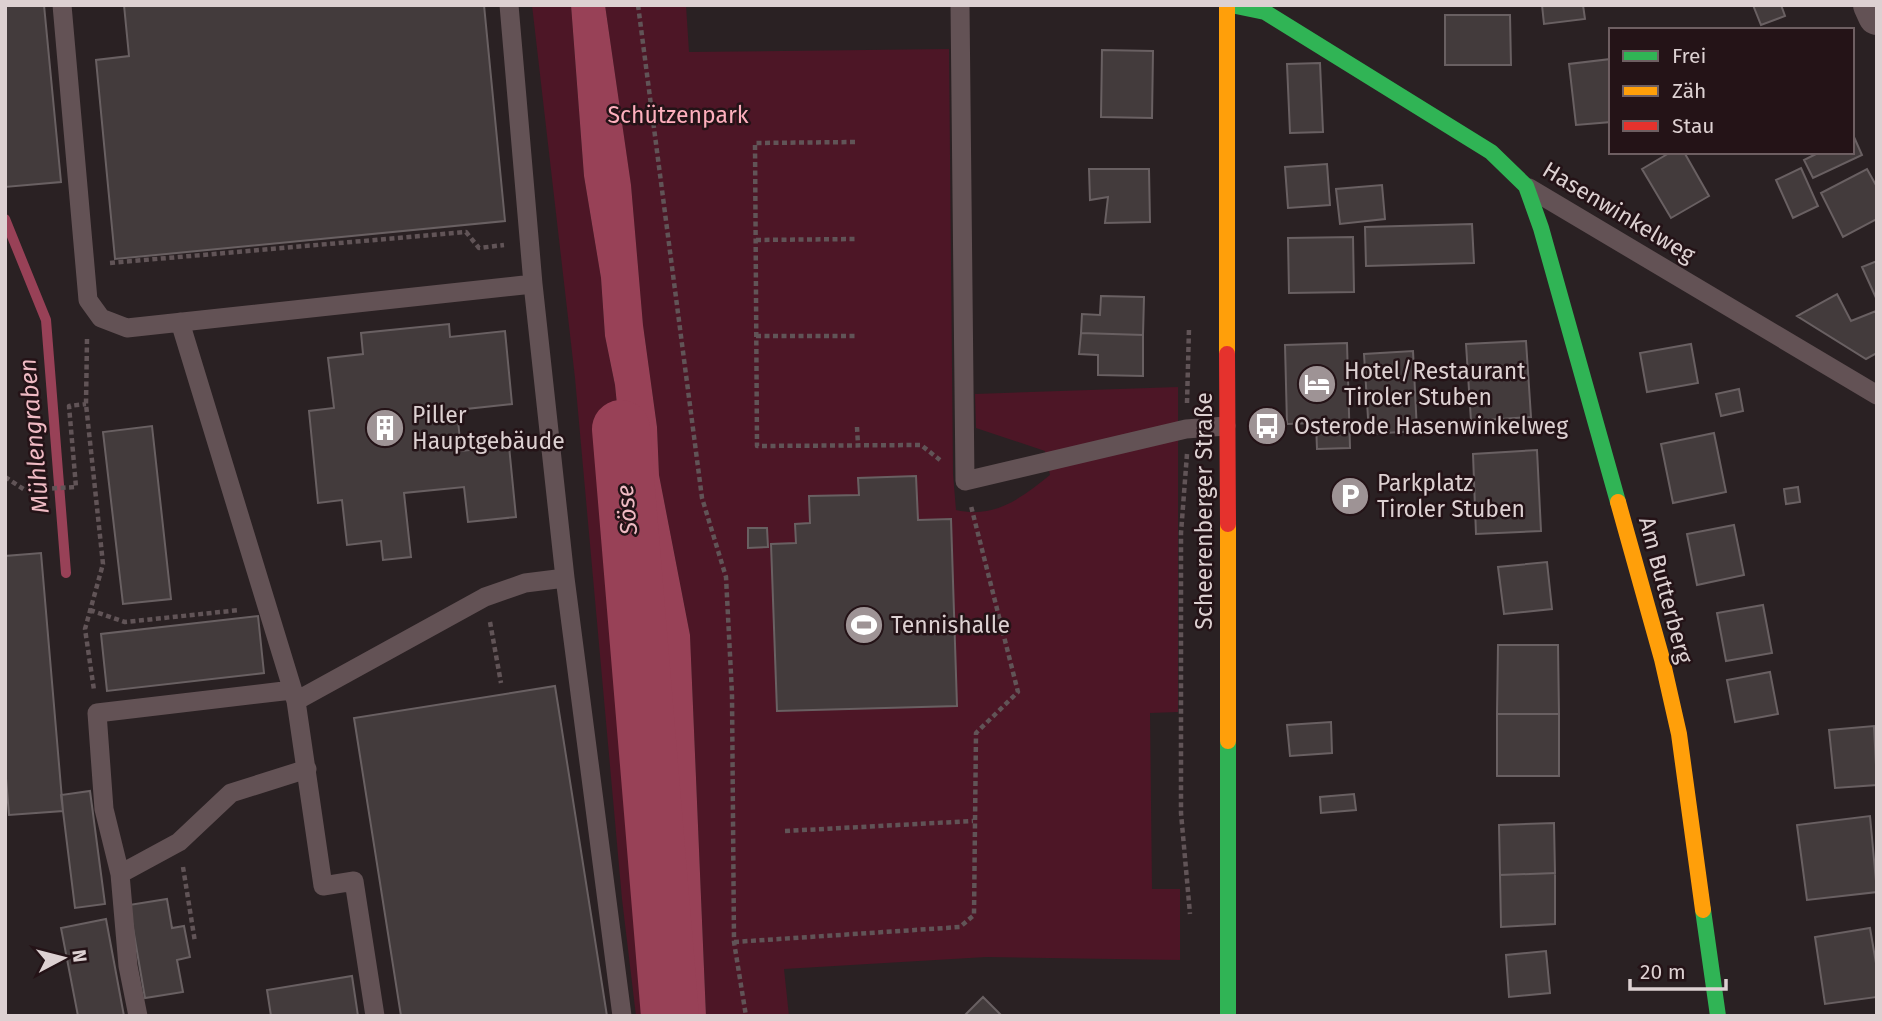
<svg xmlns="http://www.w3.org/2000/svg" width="1882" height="1021" font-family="'Fira Sans',sans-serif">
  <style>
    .green { fill: #4d1626 }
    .water { fill: #984157 }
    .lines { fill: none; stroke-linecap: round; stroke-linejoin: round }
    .stream { stroke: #984157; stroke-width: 10 }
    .river { stroke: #984157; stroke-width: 58 }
    .building { fill: #433b3c; stroke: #696062; stroke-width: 2 }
    .path { stroke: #615457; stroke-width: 4.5; stroke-dasharray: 5 3.5; stroke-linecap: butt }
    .lane { stroke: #635255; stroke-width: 19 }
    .street { stroke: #635255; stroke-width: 38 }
    .fast { stroke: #30b455; stroke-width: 16 }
    .slow { stroke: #ff9f0a; stroke-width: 16 }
    .jam { stroke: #e5322d; stroke-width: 16 }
    .labels { text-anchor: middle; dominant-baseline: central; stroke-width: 5; stroke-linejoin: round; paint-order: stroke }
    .park-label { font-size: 23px; fill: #feafbd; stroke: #241317 }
    .street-label { font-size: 23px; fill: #ddd1d2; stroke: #241317 }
    .poi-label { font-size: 23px; fill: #ddd1d2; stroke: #241317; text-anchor: start }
    .water-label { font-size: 24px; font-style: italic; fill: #efbac3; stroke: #241317 }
  </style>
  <rect width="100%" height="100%" fill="#2a2123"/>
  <!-- green -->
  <path class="green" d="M 532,5 L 571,5 L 584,176 L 601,278 L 605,336 L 615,385 L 633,563 L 670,1016 L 636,1016 L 622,899 L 575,378 Z
    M 605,5 L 686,5 L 689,52 L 949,49 L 953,474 L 956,510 C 995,519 1021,498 1050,475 L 1045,451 L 976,428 L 975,394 L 1178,387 L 1178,712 L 1150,713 L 1152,889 L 1180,889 L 1180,960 L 986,957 L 784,969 L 789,1016 L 706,1016 L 690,635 L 659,475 L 657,427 L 643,325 L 631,186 Z"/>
  <!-- water -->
  <path class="water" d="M 571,5 L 605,5 L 631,185 L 643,325 L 657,427 L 659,475 L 690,635 L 706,1016 L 670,1016 L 633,563 L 615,385 L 605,336 L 601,278 L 584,176 Z"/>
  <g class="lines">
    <!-- stream -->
    <path class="stream" d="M 5,219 L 46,320 L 66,573"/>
    <!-- river -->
    <path class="river" d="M 621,429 L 670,1016"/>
  </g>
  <!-- building -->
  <path class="building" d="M 5,5 L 44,5 L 61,182 L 5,187 Z
    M 124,5 L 484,5 L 505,221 L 115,259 L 96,60 L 129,56 Z
    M 1542,5 L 1583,5 L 1585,19 L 1544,24 Z
    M 1753,5 L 1781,5 L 1785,16 L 1761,25 Z
    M 1445,15 L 1510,15 L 1511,65 L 1445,65 Z
    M 1102,50 L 1153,51 L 1152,118 L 1101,117 Z
    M 1611,59 L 1611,122 L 1576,125 L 1569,64 Z
    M 1320,63 L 1323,132 L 1290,133 L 1287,64 Z
    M 1854,137 L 1862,155 L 1813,178 L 1804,160 L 1820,152 L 1852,152 Z
    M 1671,152 L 1684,152 L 1709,196 L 1671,218 L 1642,169 Z
    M 1327,164 L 1330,205 L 1288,208 L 1285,167 Z
    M 1801,168 L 1818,206 L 1793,218 L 1776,180 Z
    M 1089,169 L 1149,169 L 1150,222 L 1105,223 L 1108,197 L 1090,200 Z
    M 1867,169 L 1877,187 L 1877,219 L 1843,237 L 1821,193 Z
    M 1382,185 L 1385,219 L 1340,224 L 1336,189 Z
    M 1472,224 L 1474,263 L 1366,266 L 1365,227 Z
    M 1353,237 L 1354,292 L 1289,293 L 1288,238 Z
    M 1877,261 L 1877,300 L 1862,267 Z
    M 1837,294 L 1851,321 L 1876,311 L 1877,353 L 1866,359 L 1797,316 Z
    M 1101,296 L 1144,297 L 1143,335 L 1081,333 L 1082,314 L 1100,315 Z
    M 449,324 L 450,337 L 505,331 L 512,404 L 457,410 L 461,451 L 509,446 L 516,517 L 468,522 L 464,487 L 404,493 L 411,557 L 383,560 L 381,541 L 347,545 L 342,500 L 318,503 L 309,411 L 334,408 L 328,358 L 363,354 L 361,333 Z
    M 1081,333 L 1143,335 L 1143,376 L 1098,375 L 1098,355 L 1079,354 Z
    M 1526,341 L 1531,417 L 1471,421 L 1466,344 Z
    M 1347,343 L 1350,448 L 1317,449 L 1316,423 L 1287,424 L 1285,345 Z
    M 1691,344 L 1698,383 L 1647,392 L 1640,353 Z
    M 1413,351 L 1417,431 L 1369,434 L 1364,354 Z
    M 1739,389 L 1743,411 L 1721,416 L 1716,394 Z
    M 152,426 L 171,599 L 123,604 L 103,432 Z
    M 1714,433 L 1726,492 L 1673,503 L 1661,444 Z
    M 1537,450 L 1541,531 L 1476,534 L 1473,454 Z
    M 916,476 L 918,520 L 951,519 L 957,706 L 777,711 L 771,544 L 796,543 L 795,524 L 810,523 L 809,496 L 859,495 L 858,478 Z
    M 1798,487 L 1800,502 L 1786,504 L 1784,489 Z
    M 1734,525 L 1744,575 L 1697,585 L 1687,534 Z
    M 748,528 L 767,528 L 768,547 L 748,548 Z
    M 41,553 L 63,811 L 9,815 L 5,766 L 5,556 Z
    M 1547,562 L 1552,609 L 1504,614 L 1498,567 Z
    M 1763,605 L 1772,653 L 1726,661 L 1717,613 Z
    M 258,616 L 264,673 L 107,691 L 101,634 Z
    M 1498,645 L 1558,645 L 1559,714 L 1497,714 Z
    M 1770,672 L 1778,714 L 1735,722 L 1727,680 Z
    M 555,686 L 607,1016 L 401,1016 L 354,718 Z
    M 1497,714 L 1559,714 L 1559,776 L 1497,776 Z
    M 1331,722 L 1332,753 L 1290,756 L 1287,725 Z
    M 1874,726 L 1877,785 L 1835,788 L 1829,730 Z
    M 90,791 L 105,904 L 75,908 L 61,795 Z
    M 1354,794 L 1356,810 L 1321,813 L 1320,797 Z
    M 1870,816 L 1877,892 L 1807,900 L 1797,825 Z
    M 1554,823 L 1555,873 L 1500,875 L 1499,825 Z
    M 1555,873 L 1555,924 L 1501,927 L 1500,875 Z
    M 167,899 L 172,928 L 184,926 L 190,957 L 177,960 L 183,992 L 145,998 L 129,905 Z
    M 106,919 L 124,1016 L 78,1016 L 61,928 Z
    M 1870,928 L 1877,969 L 1877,997 L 1825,1004 L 1815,937 Z
    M 1546,951 L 1550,993 L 1509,997 L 1506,955 Z
    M 352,976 L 358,1016 L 271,1016 L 267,990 Z
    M 983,997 L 1002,1016 L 964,1016 Z"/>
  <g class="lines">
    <!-- path -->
    <path class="path" d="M 638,5 L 702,498 L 726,577 L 732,694 L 734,942 L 746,1016
      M 855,142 L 755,143 L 757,446 L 921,445 L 940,460
      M 756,240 L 856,239
      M 110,263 L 466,232 L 479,248 L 504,245
      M 756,336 L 857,336
      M 87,339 L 86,404 L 103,564 L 85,629 L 94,690
      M 1187,403 L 1189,328
      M 857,427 L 858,445
      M 1187,454 L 1181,533 L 1181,813 L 1190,914
      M 5,477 L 25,490 L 76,487 L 69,406 L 86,404
      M 90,610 L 125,622 L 240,610
      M 490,622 L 501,683
      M 785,831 L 973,821
      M 183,867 L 195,942
      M 734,942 L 960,927 L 974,915 L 976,733 L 1018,692 L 971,506"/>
    <!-- lane -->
    <path class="lane" d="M 62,5 L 88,300 L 101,318 L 127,328 L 533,284
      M 509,5 L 533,284 L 565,578 L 622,1016
      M 960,5 L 965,481 L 1186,429 L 1226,426
      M 1529,188 L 1877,395
      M 180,322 L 296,701 L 323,886 L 354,881 L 375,1016
      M 292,690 L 97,713 L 104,809 L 120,874 L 179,842 L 231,793 L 307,769
      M 296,701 L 485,597 L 525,583 L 565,578
      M 120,874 L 128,966 L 138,1016"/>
    <!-- street -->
    <path class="street" d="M 1872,5 L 1877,16"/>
    <!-- fast -->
    <path class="fast" d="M 1231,5 L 1265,12 L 1491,152 L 1526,186 L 1541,228 L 1618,502
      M 1228,741 L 1228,1016
      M 1703,910 L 1718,1016"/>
    <!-- slow -->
    <path class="slow" d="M 1227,5 L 1227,354
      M 1618,502 L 1662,659 L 1679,734 L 1703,910
      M 1228,524 L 1228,741"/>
    <!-- jam -->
    <path class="jam" d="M 1227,354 L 1228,524"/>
  </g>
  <!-- icons -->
  <defs>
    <g id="hotel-disc" transform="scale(2.0125)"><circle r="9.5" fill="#9e9395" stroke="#241317"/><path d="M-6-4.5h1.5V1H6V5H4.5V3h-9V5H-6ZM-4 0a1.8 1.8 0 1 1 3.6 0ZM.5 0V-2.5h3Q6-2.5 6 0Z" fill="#fff"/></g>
    <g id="bus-disc" transform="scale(2.0125)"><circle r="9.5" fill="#9e9395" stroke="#241317"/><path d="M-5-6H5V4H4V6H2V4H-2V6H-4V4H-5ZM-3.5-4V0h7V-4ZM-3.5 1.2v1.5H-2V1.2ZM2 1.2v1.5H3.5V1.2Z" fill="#fff"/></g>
    <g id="building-disc" transform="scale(2.0125)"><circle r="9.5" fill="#9e9395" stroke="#241317"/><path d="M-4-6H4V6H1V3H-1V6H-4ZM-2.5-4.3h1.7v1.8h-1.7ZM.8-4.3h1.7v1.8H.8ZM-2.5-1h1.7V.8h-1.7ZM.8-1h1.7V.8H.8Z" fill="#fff"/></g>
    <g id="parking-disc" transform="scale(2.0125)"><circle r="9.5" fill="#9e9395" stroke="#241317"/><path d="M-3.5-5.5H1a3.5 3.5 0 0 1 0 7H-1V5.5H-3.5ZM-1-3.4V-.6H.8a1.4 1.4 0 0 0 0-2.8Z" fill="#fff"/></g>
    <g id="stadium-disc" transform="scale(2.0125)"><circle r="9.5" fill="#9e9395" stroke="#241317"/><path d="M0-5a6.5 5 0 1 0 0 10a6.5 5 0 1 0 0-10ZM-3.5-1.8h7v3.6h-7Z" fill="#fff"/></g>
  </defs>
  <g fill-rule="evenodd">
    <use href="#hotel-disc" x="1317" y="384"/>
    <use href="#bus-disc" x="1267" y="426"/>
    <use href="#building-disc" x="385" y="428"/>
    <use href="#parking-disc" x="1350" y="496"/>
    <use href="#stadium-disc" x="864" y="625"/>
  </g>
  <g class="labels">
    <!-- park labels -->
    <g class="park-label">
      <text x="678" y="115">Schützenpark</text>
    </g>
    <!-- street labels -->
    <g class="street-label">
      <text transform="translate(1619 212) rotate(31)">Hasenwinkelweg</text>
      <text transform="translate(1204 511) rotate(-90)">Scheerenberger Straße</text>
      <text transform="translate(1666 590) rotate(75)">Am Butterberg</text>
    </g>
    <!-- poi labels -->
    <g class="poi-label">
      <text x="1344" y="371">Hotel/Restaurant<tspan x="1344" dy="26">Tiroler Stuben</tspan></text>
      <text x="412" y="415">Piller<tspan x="412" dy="26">Hauptgebäude</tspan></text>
      <text x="1294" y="426">Osterode Hasenwinkelweg</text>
      <text x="1377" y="483">Parkplatz<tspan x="1377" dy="26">Tiroler Stuben</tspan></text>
      <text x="891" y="625">Tennishalle</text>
    </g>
    <!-- water labels -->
    <g class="water-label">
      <text transform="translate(34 436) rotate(-95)">Mühlengraben</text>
      <text transform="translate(627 510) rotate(-95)">Söse</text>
    </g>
  </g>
  <!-- border -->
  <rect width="1882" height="1021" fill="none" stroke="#ddd1d2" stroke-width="14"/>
  <!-- legend -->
  <rect x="1609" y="28" width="245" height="126" fill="#241317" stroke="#6e5f62" stroke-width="2"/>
  <rect x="1623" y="51" width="35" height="10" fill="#30b455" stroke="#6e5f62" stroke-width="2"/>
  <text x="1672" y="63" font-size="21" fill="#ddd1d2">Frei</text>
  <rect x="1623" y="86" width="35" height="10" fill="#ff9f0a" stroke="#6e5f62" stroke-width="2"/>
  <text x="1672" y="98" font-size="21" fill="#ddd1d2">Zäh</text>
  <rect x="1623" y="121" width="35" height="10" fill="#e5322d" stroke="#6e5f62" stroke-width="2"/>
  <text x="1672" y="133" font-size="21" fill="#ddd1d2">Stau</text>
  <!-- north arrow -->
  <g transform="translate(63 958) rotate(83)" stroke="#241317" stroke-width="5" paint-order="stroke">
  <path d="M0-5L12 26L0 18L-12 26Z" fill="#ddd1d2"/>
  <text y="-10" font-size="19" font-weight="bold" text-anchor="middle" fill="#ddd1d2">N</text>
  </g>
  <!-- scale -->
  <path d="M1630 979v10h96v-10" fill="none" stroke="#ddd1d2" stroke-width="3.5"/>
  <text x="1640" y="979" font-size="21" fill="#ddd1d2" stroke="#241317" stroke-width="5" paint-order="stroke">20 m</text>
</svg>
